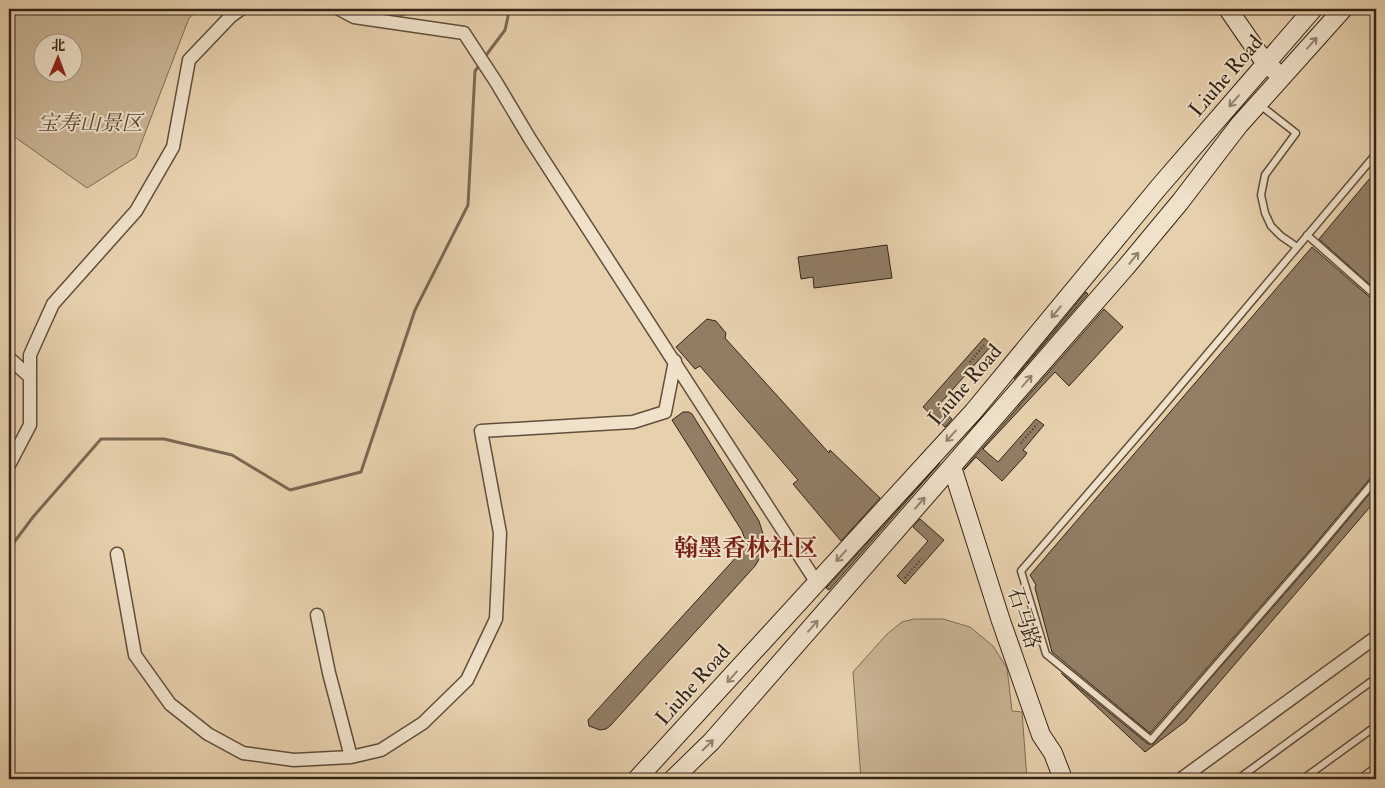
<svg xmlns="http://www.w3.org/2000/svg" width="1385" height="788" font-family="'IM FELL Double Pica','Noto Serif SC',serif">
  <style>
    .green { fill: #c9b494; stroke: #7e6c56; fill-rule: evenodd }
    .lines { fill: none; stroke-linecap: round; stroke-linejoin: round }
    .stream { stroke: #7b6852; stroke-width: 3 }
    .building { fill: #917e65; stroke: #342417 }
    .lane-casing { stroke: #614f3c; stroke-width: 9 }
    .street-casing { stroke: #614f3c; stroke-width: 15 }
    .secondary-casing { stroke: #342417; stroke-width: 20 }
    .path { stroke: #342417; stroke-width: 2; stroke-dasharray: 1 2.5; stroke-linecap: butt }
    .lane { stroke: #efe1ca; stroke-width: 6 }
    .street { stroke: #efe1ca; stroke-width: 12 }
    .secondary { stroke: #efe1ca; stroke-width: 18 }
    .oneway { stroke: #928270 }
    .labels { text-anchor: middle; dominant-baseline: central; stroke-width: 4; stroke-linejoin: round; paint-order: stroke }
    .street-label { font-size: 21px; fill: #342417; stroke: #efe1ca }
    .park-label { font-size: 21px; font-style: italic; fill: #594836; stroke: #efe1ca }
    .quarter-label { font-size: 24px; font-weight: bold; fill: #7a1f14; stroke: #efe1ca }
  </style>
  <rect width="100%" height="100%" fill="#e7d1ad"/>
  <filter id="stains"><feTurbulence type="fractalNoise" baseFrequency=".004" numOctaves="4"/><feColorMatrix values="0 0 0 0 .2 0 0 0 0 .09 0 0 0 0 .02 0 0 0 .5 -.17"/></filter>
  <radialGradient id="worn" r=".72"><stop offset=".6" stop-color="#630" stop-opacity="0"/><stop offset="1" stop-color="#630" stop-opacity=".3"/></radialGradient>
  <!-- green -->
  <path class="green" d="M 9,9 L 200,9 L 189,18 L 136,157 L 87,188 L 9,133 ZM 42,42 L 72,42 L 72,72 L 42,72 Z
    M 374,9 L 427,9 L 393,18 Z
    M 914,619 L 943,619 L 970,627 L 993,646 L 1007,668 L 1012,711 L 1022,712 L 1027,779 L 861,779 L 853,672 L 887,634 L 902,622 Z"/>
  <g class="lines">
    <!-- stream -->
    <path class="stream" d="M 484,58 L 505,30 L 509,12 L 514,9
      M 9,549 L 33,517 L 101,439 L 164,439 L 232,455 L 290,490 L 361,472 L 415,310 L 468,205 L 475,71 L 481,63"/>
  </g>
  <!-- building -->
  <path class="building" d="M 1376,171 L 1376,290 L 1319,239 Z
    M 887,245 L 892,278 L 814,288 L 813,277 L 801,279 L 798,257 Z
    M 1312,247 L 1373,300 L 1376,301 L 1376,474 L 1372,476 L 1309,551 L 1150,733 L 1052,652 L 1035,588 L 1036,585 L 1030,575 Z
    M 1086,292 L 1088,294 L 1014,379 Z
    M 1104,309 L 1123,327 L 1069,386 L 1055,372 L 983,449 L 998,462 L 1036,419 L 1044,425 L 1023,450 L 1027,453 L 1024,457 L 1002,481 L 976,457 L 964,470 L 964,469 Z
    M 707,319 L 716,321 L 726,333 L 725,338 L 829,453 L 830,450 L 880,498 L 841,541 L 793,484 L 798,480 L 700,366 L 695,369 L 676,347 Z
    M 984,338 L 992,345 L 938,406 L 952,419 L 945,427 L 923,407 Z
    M 683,412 L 689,412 L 692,414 L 759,521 L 763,534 L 764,544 L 761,556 L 755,566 L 610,726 L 606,729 L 600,730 L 589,726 L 588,720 L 740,553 L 745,545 L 744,537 L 742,531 L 672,420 Z
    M 940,463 L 829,590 L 826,588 Z
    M 1376,486 L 1376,500 L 1186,721 L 1145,752 L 1061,673 L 1148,744 L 1153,744 L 1317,557 Z
    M 920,519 L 944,540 L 905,584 L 897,576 L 928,541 L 913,527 Z"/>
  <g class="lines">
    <!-- lane casing -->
    <g class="lane-casing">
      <path id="lane" d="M 1260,105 L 1296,133 L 1265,175 L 1261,195 L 1265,213 L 1271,226 L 1281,236 L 1297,247
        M 1376,154 L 1154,417 L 1021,571 L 1046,654 L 1151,740 L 1313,554 L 1376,479
        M 1307,235 L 1376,296
        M 1238,779 L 1376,678
        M 1303,779 L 1376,726
        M 1360,779 L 1376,767"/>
    </g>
    <!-- street casing -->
    <g class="street-casing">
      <path id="street" d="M 339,9 L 354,17 L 464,33 L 496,82 L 530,139 L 817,583
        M 9,358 L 30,377
        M 9,465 L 30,425 L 30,355 L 53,304 L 136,211 L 173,147 L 189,60 L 231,16 L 241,9
        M 117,554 L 135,655 L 170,704 L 208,734 L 243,753 L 294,760 L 351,757 L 381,750 L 423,723 L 467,680 L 496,619 L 500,533 L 481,431 L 633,422 L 665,412 L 675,361
        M 317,615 L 329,673 L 351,757
        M 1181,779 L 1376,637"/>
    </g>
    <!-- secondary casing -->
    <g class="secondary-casing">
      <path id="secondary" d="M 1228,9 L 1266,64 L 1274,70
        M 952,467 L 1001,621 L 1041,735 L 1053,753 L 1063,779
        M 637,779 L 973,412 L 1159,187 L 1313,9
        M 673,779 L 712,741 L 1126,267 L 1180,202 L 1239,125 L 1343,9"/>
    </g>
    <!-- path -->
    <path class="path" d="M 970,362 L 985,344
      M 1021,443 L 1037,424
      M 905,578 L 921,559"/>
    <!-- lane -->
    <use href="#lane" class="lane"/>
    <!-- street -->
    <use href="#street" class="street"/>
    <!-- secondary -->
    <use href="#secondary" class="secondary"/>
  </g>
  <!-- one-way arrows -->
  <defs><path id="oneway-shaft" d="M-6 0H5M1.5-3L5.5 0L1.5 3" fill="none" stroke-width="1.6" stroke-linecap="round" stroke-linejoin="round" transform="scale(1.25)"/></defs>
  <g class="oneway">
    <use href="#oneway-shaft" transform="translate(1312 43) rotate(-48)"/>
    <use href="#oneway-shaft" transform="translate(1234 101) rotate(131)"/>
    <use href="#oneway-shaft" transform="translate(1134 258) rotate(-51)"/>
    <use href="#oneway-shaft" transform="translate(1056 312) rotate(130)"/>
    <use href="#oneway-shaft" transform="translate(1027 381) rotate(-49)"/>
    <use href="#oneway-shaft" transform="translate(951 436) rotate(132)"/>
    <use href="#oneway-shaft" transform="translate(920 503) rotate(-49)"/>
    <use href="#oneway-shaft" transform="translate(841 556) rotate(132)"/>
    <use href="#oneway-shaft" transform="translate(813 626) rotate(-49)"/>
    <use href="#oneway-shaft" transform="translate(732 677) rotate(132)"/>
    <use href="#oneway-shaft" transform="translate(708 745) rotate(-44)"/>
  </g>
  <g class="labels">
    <!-- street labels -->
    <g class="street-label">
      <text transform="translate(1226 76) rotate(-49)">Liuhe Road</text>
      <text transform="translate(965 385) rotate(-49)">Liuhe Road</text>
      <text transform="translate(1024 618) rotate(72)">石马路</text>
      <text transform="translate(693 685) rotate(-48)">Liuhe Road</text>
    </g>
    <!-- park labels -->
    <g class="park-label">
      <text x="90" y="123">宝寿山景区</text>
    </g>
    <!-- quarter labels -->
    <g class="quarter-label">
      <text x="746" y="548">翰墨香林社区</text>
    </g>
  </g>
  <!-- margin -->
  <rect width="1385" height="788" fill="none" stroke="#e7d1ad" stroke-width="30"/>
  <rect x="10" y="10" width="1365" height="768" fill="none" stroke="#342417" stroke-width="2.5"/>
  <rect x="15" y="15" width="1355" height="758" fill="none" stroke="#342417"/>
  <!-- north arrow -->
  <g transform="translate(58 58) rotate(1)"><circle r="24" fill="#efe1ca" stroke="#a49582"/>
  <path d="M0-4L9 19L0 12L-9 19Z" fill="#8f2418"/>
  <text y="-8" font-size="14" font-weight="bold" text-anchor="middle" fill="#342417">北</text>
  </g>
  <rect width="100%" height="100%" filter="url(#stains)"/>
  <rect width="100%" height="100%" fill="url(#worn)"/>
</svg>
